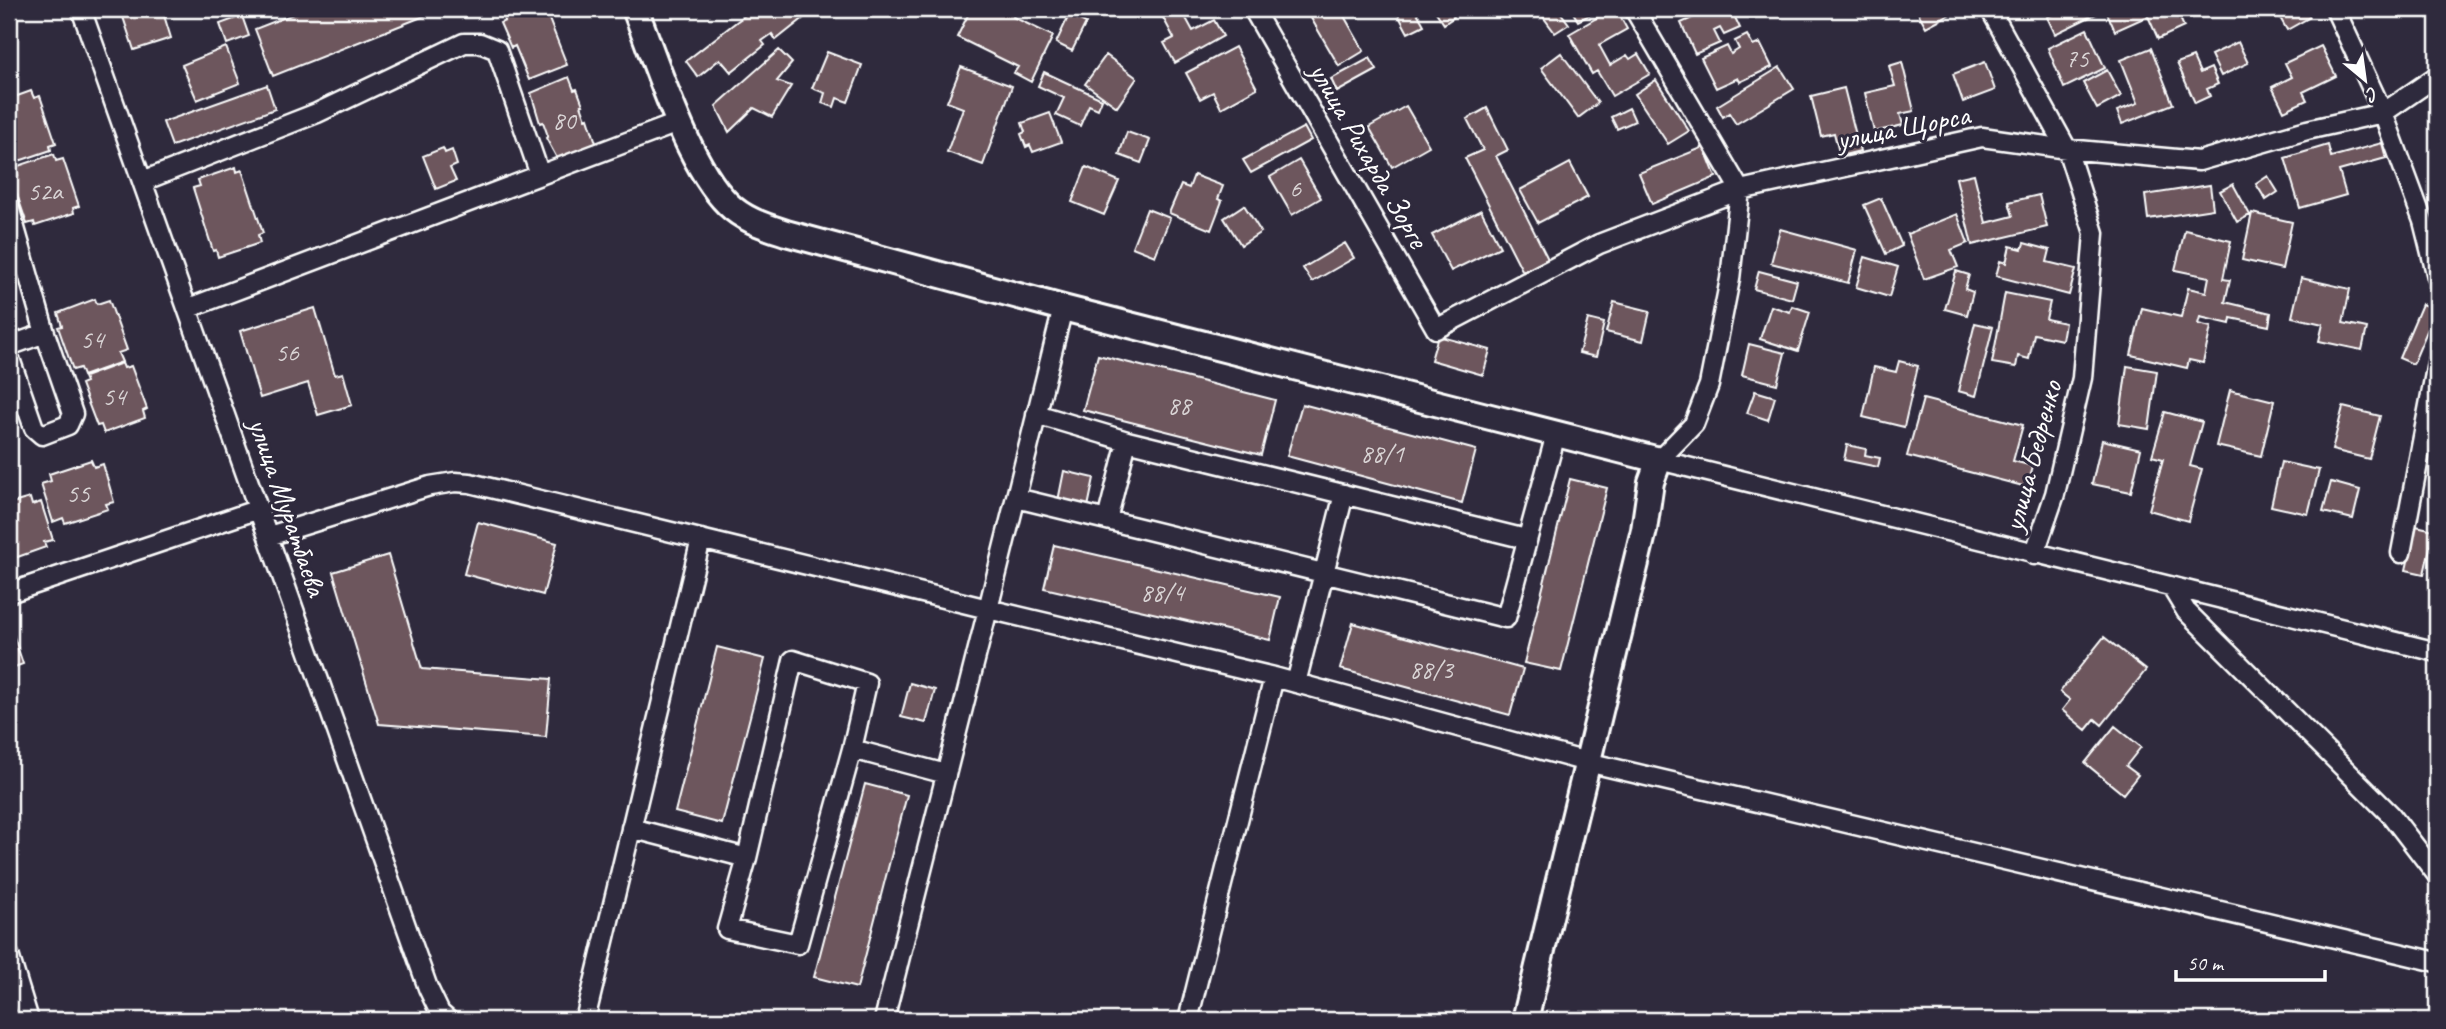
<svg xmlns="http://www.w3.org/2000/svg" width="2446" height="1029" font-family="Caveat,sans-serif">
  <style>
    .building { fill: #6d565d; stroke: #fff; stroke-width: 2 }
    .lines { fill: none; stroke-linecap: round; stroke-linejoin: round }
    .street-casing { stroke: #fff; stroke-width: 23 }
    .secondary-casing { stroke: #fff; stroke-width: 30 }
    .street { stroke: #2f2a3d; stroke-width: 18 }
    .secondary { stroke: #2f2a3d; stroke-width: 24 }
    .labels { text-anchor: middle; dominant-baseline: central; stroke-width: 6; stroke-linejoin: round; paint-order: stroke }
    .number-label { font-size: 26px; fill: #dad5d6 }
    .street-label { font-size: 30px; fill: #fff; stroke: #2f2a3d }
  </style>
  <rect width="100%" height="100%" fill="#2f2a3d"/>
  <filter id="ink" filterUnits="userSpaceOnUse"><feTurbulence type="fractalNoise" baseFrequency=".0143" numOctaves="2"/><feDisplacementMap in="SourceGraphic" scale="14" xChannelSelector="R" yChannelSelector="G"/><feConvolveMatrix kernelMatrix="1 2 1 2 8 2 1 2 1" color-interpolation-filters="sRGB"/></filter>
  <g filter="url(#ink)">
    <!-- building -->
    <path class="building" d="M 139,9 L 162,9 L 171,38 L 134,50 L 122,14 Z
      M 306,9 L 442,9 L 273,76 L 255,29 Z
      M 500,9 L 545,9 L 567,65 L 529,80 L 515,46 L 511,48 L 500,23 L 505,21 Z
      M 753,9 L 815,9 L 776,40 L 772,34 L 762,41 L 765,45 L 731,72 L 720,59 L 698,77 L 686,61 Z
      M 971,9 L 1016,9 L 1013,17 L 1053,36 L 1031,82 L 1014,73 L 1018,67 L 957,37 Z
      M 1166,9 L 1181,9 L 1193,31 L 1214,20 L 1223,36 L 1175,63 L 1164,43 L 1174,38 L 1160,12 Z
      M 1316,9 L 1340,9 L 1364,51 L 1339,66 L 1308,13 Z
      M 1395,9 L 1415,9 L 1424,25 L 1408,33 Z
      M 1434,9 L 1449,9 L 1454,17 L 1444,24 Z
      M 1548,9 L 1558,9 L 1569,24 L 1555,33 L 1541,14 Z
      M 1571,9 L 1601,9 L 1578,21 Z
      M 1612,9 L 1616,9 L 1627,29 L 1599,45 L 1610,65 L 1627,55 L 1630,59 L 1638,54 L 1650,74 L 1612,96 L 1597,71 L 1592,74 L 1569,34 Z
      M 1696,9 L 1731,9 L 1740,28 L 1724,35 L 1720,28 L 1714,31 L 1720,43 L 1695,54 L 1681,23 L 1699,15 Z
      M 1916,9 L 1947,9 L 1950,14 L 1926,27 Z
      M 2064,9 L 2098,9 L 2100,12 L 2055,34 L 2047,17 Z
      M 2116,9 L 2157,9 L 2158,11 L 2176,9 L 2184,27 L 2158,39 L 2148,16 L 2115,31 L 2107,13 Z
      M 2275,9 L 2306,9 L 2310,17 L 2287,30 Z
      M 1069,15 L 1086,23 L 1072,51 L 1056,43 Z
      M 242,16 L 249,36 L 227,44 L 220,24 Z
      M 2087,29 L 2105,68 L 2064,88 L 2048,48 Z
      M 1747,35 L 1753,46 L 1760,43 L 1772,67 L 1740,82 L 1738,78 L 1716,88 L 1701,58 L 1727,46 L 1731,54 L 1739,49 L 1735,41 Z
      M 2238,42 L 2248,63 L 2221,76 L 2211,55 Z
      M 2321,46 L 2336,76 L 2303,92 L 2307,100 L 2284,111 L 2272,87 L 2292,77 L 2285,63 Z
      M 226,47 L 240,83 L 197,100 L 182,65 Z
      M 1235,47 L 1257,88 L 1221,108 L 1213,92 L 1200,99 L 1186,73 Z
      M 2151,48 L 2173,104 L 2122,124 L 2117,111 L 2138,103 L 2121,60 Z
      M 779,50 L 792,63 L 777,81 L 791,86 L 772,117 L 754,108 L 729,132 L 716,106 Z
      M 827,52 L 862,65 L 848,102 L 837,98 L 834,107 L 822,103 L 825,93 L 812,88 Z
      M 1561,53 L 1598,103 L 1578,118 L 1541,68 Z
      M 1106,55 L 1137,78 L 1117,107 L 1085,84 Z
      M 2193,57 L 2200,73 L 2211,68 L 2218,84 L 2207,89 L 2210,96 L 2195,103 L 2177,63 Z
      M 1370,58 L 1377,70 L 1337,92 L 1331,79 Z
      M 1902,62 L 1914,111 L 1900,114 L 1903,125 L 1874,132 L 1865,93 L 1895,86 L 1889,66 Z
      M 1985,62 L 1995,90 L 1963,102 L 1953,74 Z
      M 961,67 L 1012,86 L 983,165 L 947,152 L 963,108 L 947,102 Z
      M 1780,67 L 1794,89 L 1736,124 L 1729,113 L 1723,117 L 1717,106 Z
      M 2107,70 L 2121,96 L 2097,109 L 2083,83 Z
      M 1044,72 L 1102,99 L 1098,109 L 1089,105 L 1080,126 L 1056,115 L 1064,98 L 1038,86 Z
      M 569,77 L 574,90 L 577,89 L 583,105 L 581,105 L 586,119 L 588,118 L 597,146 L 559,162 L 546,138 L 548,136 L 543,122 L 540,123 L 531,93 Z
      M 1656,80 L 1689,131 L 1668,144 L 1635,94 Z
      M 267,85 L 275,109 L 172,146 L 163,122 Z
      M 1844,88 L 1860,151 L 1840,156 L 1834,133 L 1821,136 L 1811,96 Z
      M 31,91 L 34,98 L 40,96 L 56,143 L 50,145 L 51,150 L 13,163 L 11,159 L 9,160 L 9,99 Z
      M 1406,106 L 1429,146 L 1392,167 L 1369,127 Z
      M 1487,108 L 1508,150 L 1496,156 L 1548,259 L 1523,272 L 1465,158 L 1483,150 L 1467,119 Z
      M 1629,108 L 1635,121 L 1617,129 L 1611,117 Z
      M 1050,113 L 1061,142 L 1033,152 L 1030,145 L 1026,147 L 1021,134 L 1025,132 L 1022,123 Z
      M 1304,127 L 1311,140 L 1251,173 L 1243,160 Z
      M 1127,132 L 1150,140 L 1141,163 L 1119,155 Z
      M 2382,143 L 2386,158 L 2339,171 L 2346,195 L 2300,208 L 2285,158 L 2328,145 L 2331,157 Z
      M 1704,147 L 1716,177 L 1652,204 L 1639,173 Z
      M 443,148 L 445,153 L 452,150 L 457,165 L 450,168 L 456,181 L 436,189 L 423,156 Z
      M 54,154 L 56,161 L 63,159 L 79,206 L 73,208 L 74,213 L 35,226 L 34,222 L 27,224 L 11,177 L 18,175 L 15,167 Z
      M 1299,160 L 1321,198 L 1292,215 L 1270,177 Z
      M 1570,163 L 1588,197 L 1538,223 L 1520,190 Z
      M 236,167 L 237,172 L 242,170 L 263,233 L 258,235 L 260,243 L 218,257 L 216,250 L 213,251 L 193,188 L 200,186 L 198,180 Z
      M 1086,167 L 1119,181 L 1104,215 L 1072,202 Z
      M 1974,174 L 1986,223 L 2013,216 L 2009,202 L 2039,195 L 2047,227 L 1972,245 L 1956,178 Z
      M 1194,175 L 1223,186 L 1218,199 L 1222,201 L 1211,230 L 1169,213 L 1181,185 L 1189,188 Z
      M 2268,176 L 2278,192 L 2266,200 L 2256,184 Z
      M 2233,184 L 2250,215 L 2237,222 L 2220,191 Z
      M 2210,185 L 2213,209 L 2148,219 L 2145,195 Z
      M 1881,198 L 1902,246 L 1886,254 L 1864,205 Z
      M 1244,205 L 1261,232 L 1241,245 L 1224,218 Z
      M 1147,209 L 1170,218 L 1155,256 L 1132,247 Z
      M 1481,210 L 1500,247 L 1451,271 L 1432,235 Z
      M 2252,213 L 2292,222 L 2282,269 L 2242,260 Z
      M 1957,214 L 1968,243 L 1951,250 L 1958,267 L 1924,279 L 1907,234 Z
      M 1780,229 L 1857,250 L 1848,283 L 1771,263 Z
      M 2185,230 L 2231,241 L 2223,279 L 2230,280 L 2225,302 L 2271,313 L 2269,326 L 2231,318 L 2230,324 L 2200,317 L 2198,324 L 2211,327 L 2203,363 L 2189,360 L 2187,368 L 2131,355 L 2142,308 L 2181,317 L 2188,288 L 2206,292 L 2209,277 L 2175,270 Z
      M 1345,243 L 1354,258 L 1312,282 L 1303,268 Z
      M 2024,243 L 2050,250 L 2047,262 L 2076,269 L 2069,295 L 1996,276 L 2000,261 L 2006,263 L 2010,246 L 2022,249 Z
      M 1865,257 L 1898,267 L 1889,297 L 1856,287 Z
      M 1759,271 L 1797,281 L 1792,299 L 1754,289 Z
      M 1956,271 L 1969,275 L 1965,289 L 1973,292 L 1967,315 L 1945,309 Z
      M 2301,278 L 2350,289 L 2343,323 L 2367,328 L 2362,350 L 2319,341 L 2323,324 L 2292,317 Z
      M 2005,293 L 2050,302 L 2046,319 L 2065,323 L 2062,340 L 2034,334 L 2029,359 L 2018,356 L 2016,367 L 1992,363 Z
      M 95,299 L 97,304 L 109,300 L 127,350 L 118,353 L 122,362 L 83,376 L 80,368 L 73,370 L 58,327 L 62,326 L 58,313 Z
      M 1614,302 L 1650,311 L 1643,341 L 1606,332 Z
      M 2422,304 L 2436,310 L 2413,364 L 2399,358 Z
      M 1771,306 L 1790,312 L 1792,306 L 1810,312 L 1798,351 L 1760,339 Z
      M 315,308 L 335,375 L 343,373 L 352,405 L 318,415 L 308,383 L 260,398 L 240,331 Z
      M 1588,319 L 1604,323 L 1596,357 L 1579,353 Z
      M 1975,323 L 1993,327 L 1976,396 L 1958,391 Z
      M 1438,336 L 1490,350 L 1483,375 L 1431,360 Z
      M 1749,344 L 1785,353 L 1777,384 L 1742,375 Z
      M 1098,355 L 1275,400 L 1261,455 L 1083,410 Z
      M 1899,361 L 1918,366 L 1904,427 L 1863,417 L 1874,367 L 1896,372 Z
      M 122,363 L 124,368 L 131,366 L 147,409 L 143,411 L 145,418 L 104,433 L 101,425 L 97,426 L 81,384 L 86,382 L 84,377 Z
      M 2127,366 L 2157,371 L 2149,429 L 2119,424 Z
      M 2230,390 L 2274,401 L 2261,456 L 2216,446 Z
      M 1755,391 L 1775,397 L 1768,420 L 1747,413 Z
      M 1923,399 L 2023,425 L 2013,461 L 2033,466 L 2027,487 L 1907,456 Z
      M 1302,404 L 1476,450 L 1462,503 L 1287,456 Z
      M 2343,407 L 2380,416 L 2369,459 L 2332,450 Z
      M 2165,412 L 2202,422 L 2190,466 L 2202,469 L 2188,521 L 2149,510 L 2163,459 L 2152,456 Z
      M 2102,440 L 2141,449 L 2131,492 L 2092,484 Z
      M 1847,445 L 1866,449 L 1865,455 L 1880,458 L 1878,467 L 1844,460 Z
      M 91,460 L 94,467 L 103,464 L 114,502 L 106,504 L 108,509 L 65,523 L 63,518 L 53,522 L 41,484 L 51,481 L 49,474 Z
      M 2281,462 L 2319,470 L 2308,514 L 2271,506 Z
      M 1064,471 L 1094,478 L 1088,507 L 1058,501 Z
      M 1570,479 L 1607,488 L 1561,671 L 1524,663 Z
      M 2331,482 L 2360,490 L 2353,519 L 2323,512 Z
      M 30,498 L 32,505 L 41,502 L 53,540 L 44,542 L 46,547 L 9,560 L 9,504 Z
      M 478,522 L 557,543 L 543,595 L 464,574 Z
      M 2416,526 L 2434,530 L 2424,574 L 2406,570 Z
      M 1054,545 L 1280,597 L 1270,640 L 1044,588 Z
      M 388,555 L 422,669 L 551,679 L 546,737 L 379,724 L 333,572 Z
      M 1353,623 L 1523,669 L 1510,715 L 1340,669 Z
      M 12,631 L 23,664 L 9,669 L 9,632 Z
      M 2104,637 L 2146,670 L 2102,725 L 2095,719 L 2086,730 L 2062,710 L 2070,700 L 2060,692 Z
      M 717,647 L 765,659 L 722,824 L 675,812 Z
      M 910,683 L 935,690 L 926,723 L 901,717 Z
      M 2115,726 L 2141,747 L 2126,766 L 2138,775 L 2123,794 L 2085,763 Z
      M 865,784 L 907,795 L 857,988 L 814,977 Z"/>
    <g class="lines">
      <!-- street casing -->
      <g class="street-casing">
        <path id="street" d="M 81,9 L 428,988 L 440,1013 L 448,1020
          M 1253,9 L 1436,329 L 1599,244 L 1740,190 L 1982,137 L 2067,149 L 2199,161 L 2307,130 L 2383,113 L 2437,76
          M 1634,9 L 1740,190 L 1730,279 L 1709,385 L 1694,424 L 1659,460 L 2437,652
          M 1990,9 L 2067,149 L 2094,233 L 2082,378 L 2055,494 L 2034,555
          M 2335,9 L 2383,113 L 2423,221 L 2437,277
          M 143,181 L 317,113 L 464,43 L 480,43 L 497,50 L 540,175
          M 9,207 L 45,333 L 73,414 L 68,425 L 42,435 L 34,428 L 9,356
          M 189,308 L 680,122
          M 9,346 L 45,333
          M 1036,414 L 1127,441
          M 1016,498 L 1107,520
          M 269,536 L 430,486 L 455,482 L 470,483 L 988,609 L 1063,308
          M 1526,539 L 1127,441 L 1107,520 L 1506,618 L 1556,434
          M 2401,553 L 2437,363
          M 2172,588 L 2186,611 L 2391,815 L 2437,875
          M 9,593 L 259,509
          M 1296,683 L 1344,494
          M 631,828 L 747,858 L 727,929 L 798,944 L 852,749 L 946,774
          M 747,858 L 793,660 L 867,683 L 852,749
          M 9,955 L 29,1020
          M 585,1020 L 701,539
          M 884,1020 L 988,609 L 1274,677 L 1587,762 L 2437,962
          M 1188,1020 L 1274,677"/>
      </g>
      <!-- secondary casing -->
      <g class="secondary-casing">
        <path id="secondary" d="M 635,9 C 657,64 687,164 728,204 C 744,220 765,226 786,233 L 1063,308 L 1659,460 L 1651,482 L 1644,530 L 1525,1020"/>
      </g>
      <!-- street -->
      <use href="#street" class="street"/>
      <!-- secondary -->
      <use href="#secondary" class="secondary"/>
    </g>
  </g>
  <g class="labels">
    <!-- number labels -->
    <g class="number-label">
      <text x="2077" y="58">75</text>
      <text x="564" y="120">80</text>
      <text x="1295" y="188">6</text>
      <text x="45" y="191">52а</text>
      <text x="92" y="339">54</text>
      <text x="287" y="352">56</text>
      <text x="114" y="396">54</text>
      <text x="1179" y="405">88</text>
      <text x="1382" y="453">88/1</text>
      <text x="78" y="493">55</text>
      <text x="1162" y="592">88/4</text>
      <text x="1431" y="669">88/3</text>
    </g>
    <!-- street labels -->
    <g class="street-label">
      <text transform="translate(1903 127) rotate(-11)">улица Щорса</text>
      <text transform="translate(1369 155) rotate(60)">улица Рихарда Зорге</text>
      <text transform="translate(2032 456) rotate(-75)">улица Бедренко</text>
      <text transform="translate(288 507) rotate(71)">улица Муратбаева</text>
    </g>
  </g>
  <!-- margin -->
  <rect width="2446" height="1029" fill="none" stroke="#2f2a3d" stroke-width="35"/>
  <rect x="18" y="18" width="2411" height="994" fill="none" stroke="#fff" stroke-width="2.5" filter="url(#ink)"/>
  <!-- north arrow -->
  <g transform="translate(2365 80) rotate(151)" stroke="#2f2a3d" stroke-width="5" paint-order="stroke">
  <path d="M0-5L12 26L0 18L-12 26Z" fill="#ffffff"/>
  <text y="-10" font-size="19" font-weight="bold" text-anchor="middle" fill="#ffffff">С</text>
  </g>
  <!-- scale -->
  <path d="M2176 970v10h149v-10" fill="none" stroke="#ffffff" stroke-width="3.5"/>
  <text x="2187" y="970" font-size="21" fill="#ffffff" stroke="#2f2a3d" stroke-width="5" paint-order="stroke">50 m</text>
</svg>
